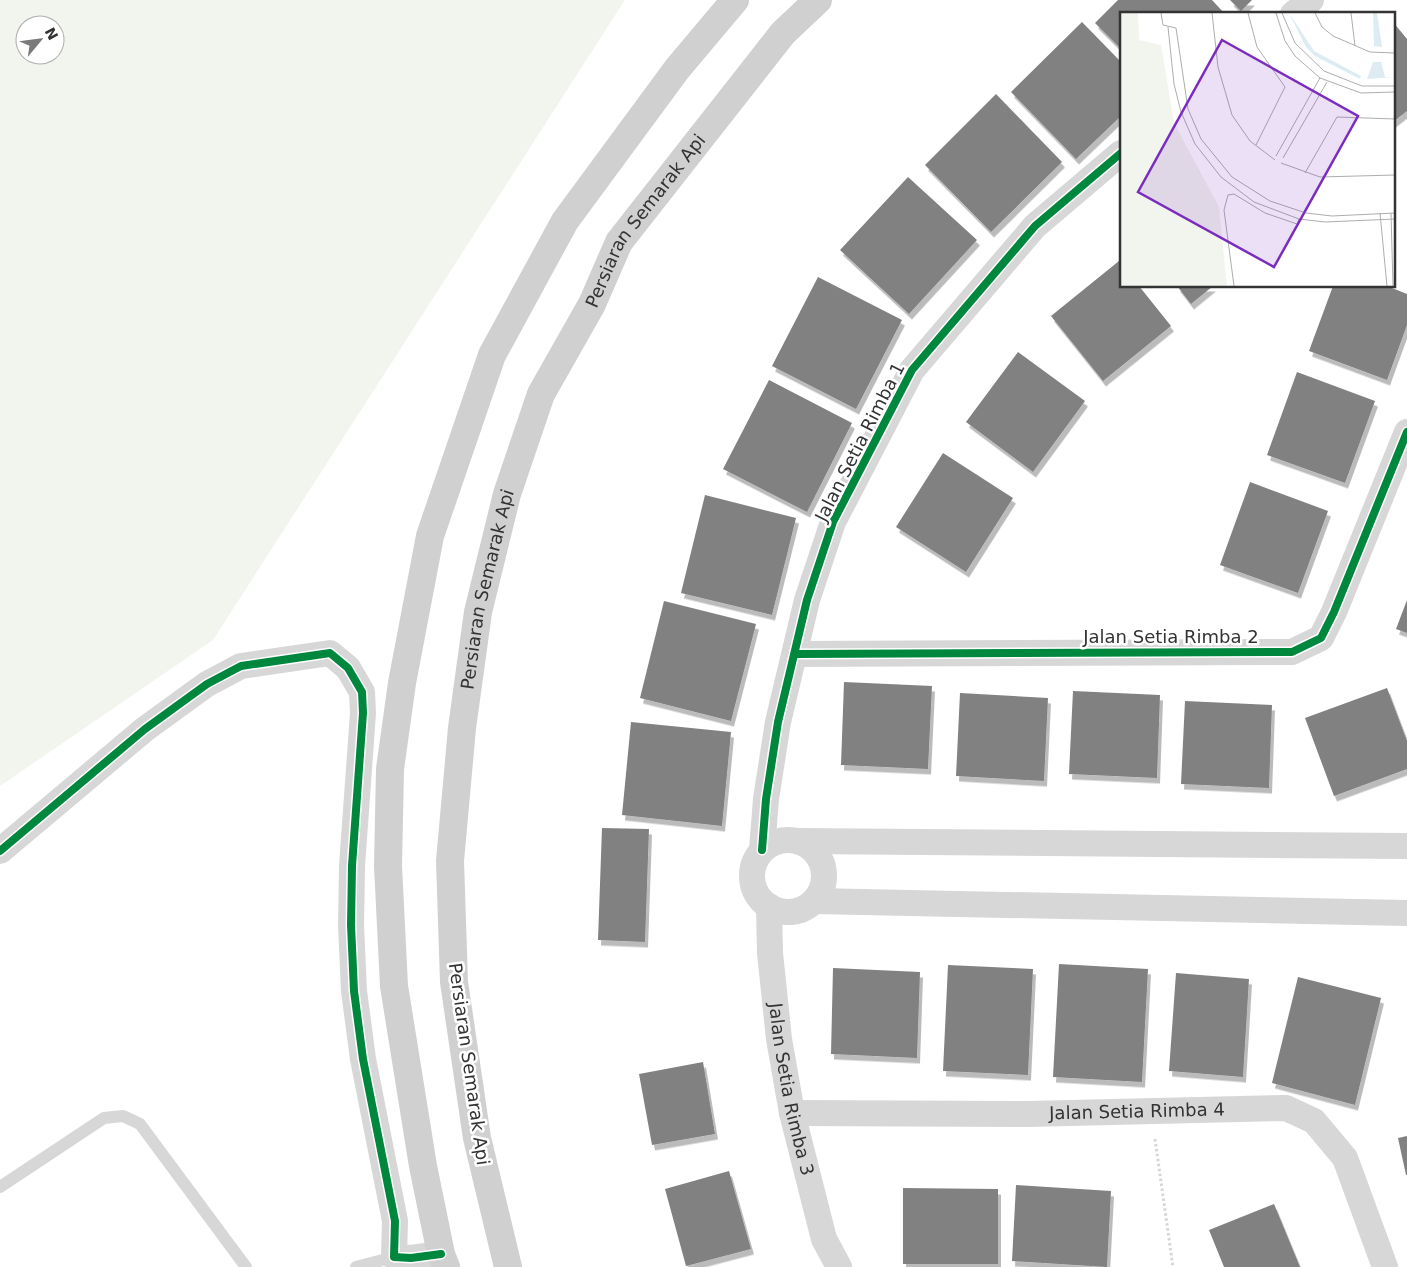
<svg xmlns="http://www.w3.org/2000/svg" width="1407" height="1267" font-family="'DejaVu Sans',sans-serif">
<defs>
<filter id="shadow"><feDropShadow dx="3" dy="5.5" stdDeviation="0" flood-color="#0004"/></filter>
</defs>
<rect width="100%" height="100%" fill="#fff"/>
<path fill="#f1f5ed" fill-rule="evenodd" d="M0,0h625l-412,640 -213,146zM25,25h30v30h-30z"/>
<path fill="#818181" filter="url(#shadow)" d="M1118,0h94l13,14h-104v35l-26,-26z
M1230,0h22l-11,11z
M1082,22l39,40v54l-45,43 -65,-67z
M1393,22l14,17v72l-14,11z
M996,94l66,68 -71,70 -66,-67z
M908,177l69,63 -68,74 -69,-64z
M1119,261l2,25h18l32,40 -68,55 -52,-65z
M818,277l84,43 -46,89 -84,-43z
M1177,286h36l-22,18z
M1333,286h54l20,8v31l-20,55 -78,-29z
M1018,352l67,49 -52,71 -67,-50z
M1297,372l78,29 -30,82 -78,-28z
M769,380l83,43 -45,89 -84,-43z
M943,453l70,45 -47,74 -70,-45z
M1250,482l78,29 -30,82 -78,-28z
M705,495l91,23 -24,97 -91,-22z
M1407,600v33l-11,-4z
M664,601l92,23 -25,97 -91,-23z
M844,682l88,4 -4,83 -87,-4z
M1387,688l20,53v28l-73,27 -29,-78z
M1073,691l87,4 -3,83 -88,-4z
M960,693l88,5 -4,83 -88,-5z
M1185,701l87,4 -3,83 -88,-4z
M631,722l100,10 -9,94 -100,-11z
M602,828l47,1 -4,113 -47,-2z
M1059,964l89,5 -6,113 -89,-5z
M948,965l85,4 -5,106 -85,-4z
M833,968l87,4 -3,86 -86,-4z
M1176,973l73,6 -6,98 -74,-6z
M1298,977l83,21 -26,107 -83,-22z
M703,1062l12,72 -63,11 -13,-71z
M1407,1136v39h-1l-8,-37z
M729,1171l22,78 -65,17 -21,-77z
M1016,1185l95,6 -4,76 -95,-6z
M903,1188l95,1v75h-95z
M1274,1204l26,63h-76l-15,-37z"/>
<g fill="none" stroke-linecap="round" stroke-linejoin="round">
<path stroke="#d6d6d6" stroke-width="3" stroke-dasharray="2.5 2.5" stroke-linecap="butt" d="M1155,1139l18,128"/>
<path stroke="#d7d7d7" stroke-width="12" d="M0,1187l104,-69 19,-2 17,8 106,143
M356,1267l38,-10"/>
<g stroke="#d7d7d7" stroke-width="26">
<path d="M1293,14l18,-14"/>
<path d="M795,654l497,-2 29,-14 13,-26 73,-180"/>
<circle cx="788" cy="876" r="36"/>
<path d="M797,841l610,5"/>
<path d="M762,850l4,-51 12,-77 29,-122 26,-78 79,-152 123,-144 86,-73"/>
<path d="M0,851l145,-122 62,-45 34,-18 89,-13 18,15 14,24 1,21 -11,153 -1,59 3,66 9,68 32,162 -1,36 17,1 30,-4"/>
<path d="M814,901l593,12"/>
<path id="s1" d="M769,906l1,47 9,86 13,74 32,126 15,28"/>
<path id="s2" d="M792,1113l235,1 259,-6 28,13 31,37 40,109"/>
</g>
<g stroke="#d0d0d0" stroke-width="28">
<path d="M446,1267l-5,-13 -18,-88 -29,-180 -6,-120 2,-97 12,-86 28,-147 62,-181 73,-134 112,-152 58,-69"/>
<path id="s3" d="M508,1267l-31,-129 -23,-156 -4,-121 12,-133 16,-116 29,-118 34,-100 51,-90 27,-62 164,-209 35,-33"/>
</g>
<g stroke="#fff" stroke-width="11">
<path id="cycleway" d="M795,654l497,-2 29,-14 13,-26 73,-180
M762,850l4,-51 12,-77 29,-122 26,-78 79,-152 123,-144 86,-73
M0,851l145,-122 62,-45 34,-18 89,-13 18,15 14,24 1,21 -11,153 -1,59 3,66 9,68 32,162 -1,36 17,1 30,-4"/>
</g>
<use href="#cycleway" stroke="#00873e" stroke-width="8"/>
</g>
<g text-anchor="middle" stroke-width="5" stroke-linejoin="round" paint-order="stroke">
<g font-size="18" fill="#333" stroke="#fff">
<text dy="6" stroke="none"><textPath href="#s3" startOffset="1092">Persiaran Semarak Api</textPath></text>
<text transform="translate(860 442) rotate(-63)" y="6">Jalan Setia Rimba 1</text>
<text dy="6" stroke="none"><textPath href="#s3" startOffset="686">Persiaran Semarak Api</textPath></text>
<text x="1171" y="643">Jalan Setia Rimba 2</text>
<text transform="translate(469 1064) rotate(82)" y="6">Persiaran Semarak Api</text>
<text dy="6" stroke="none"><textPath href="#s1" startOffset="185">Jalan Setia Rimba 3</textPath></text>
<text dy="6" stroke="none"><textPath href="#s2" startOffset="345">Jalan Setia Rimba 4</textPath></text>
</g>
</g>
<g transform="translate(1120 12)">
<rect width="275" height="275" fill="#fff"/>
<path d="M0,1h18l1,27 22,5 13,78 45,84 8,79h-107z" fill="#f1f5ed"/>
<path d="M169,1l25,38 47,25 -1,3 -45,-23 -9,-9zM253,1h4l5,34 -8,-1zM253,50h8l4,15h10l-28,2z" fill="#ddebf3"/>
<path fill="none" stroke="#adadad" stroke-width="1" d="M41,1l2,12 13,3M92,1l6,54 14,48 18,26 25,19M128,1l9,34 28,40 -29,58M156,1l9,28 10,15 25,22 41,15 34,-1M162,1l13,30 29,28 38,15h33M195,1l7,14 11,9 37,16 25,1M231,1l4,33M48,15l6,57 7,28 14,32 26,33 33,25 45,17 26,3 70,-3M56,16l12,81 13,30 31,38 38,24 36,12 26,3 63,-3M156,144l44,-78M163,146l44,-76M161,151l39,14 75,-2M185,161l32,-56 58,2M260,201l7,73M271,201l2,73M114,274l-10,-76 4,-15 6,-1 31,19 32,11 2,-5"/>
<path fill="#7b2cbf" fill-opacity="0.15" stroke="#7b2cbf" stroke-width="2.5" d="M102,28l136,76 -84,151 -136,-75z"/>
<rect width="275" height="275" fill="none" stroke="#333" stroke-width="2.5"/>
</g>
<g transform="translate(40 40) rotate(61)"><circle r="24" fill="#ffffff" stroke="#adadad"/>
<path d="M0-4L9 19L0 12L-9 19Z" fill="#7a7a7a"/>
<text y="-8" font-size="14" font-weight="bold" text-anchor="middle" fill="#333333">N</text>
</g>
</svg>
